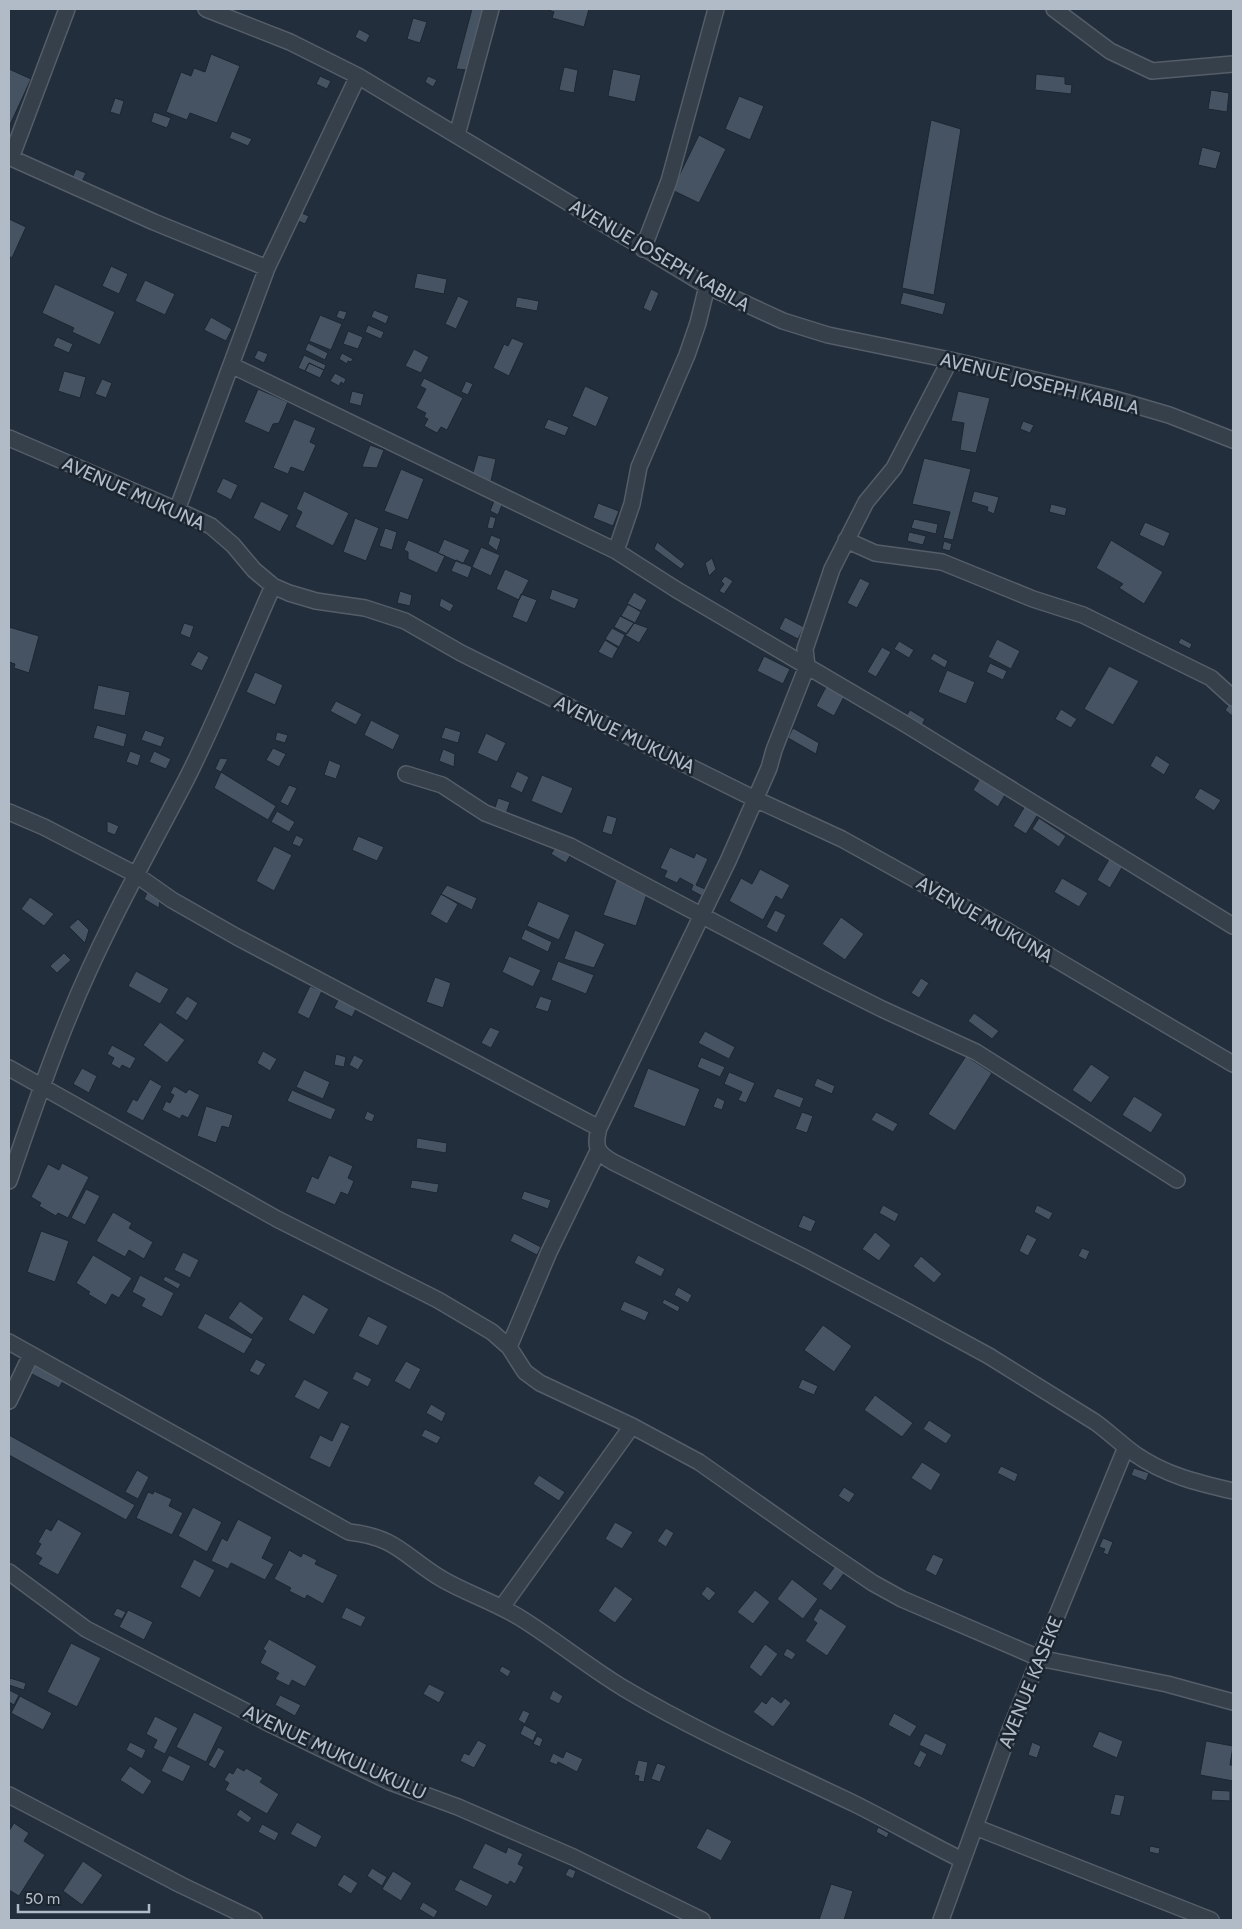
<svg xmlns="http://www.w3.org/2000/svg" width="1242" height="1929" font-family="Cabin,sans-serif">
<rect width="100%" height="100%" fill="#222e3b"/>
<path fill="#465362" stroke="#1d2732" d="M472,9h12l-16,61 -12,-1z
M546,9h43l-5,18 -32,-9 2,-6z
M413,18l14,4 -7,21 -13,-4z
M359,29l11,6 -4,8 -11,-6z
M211,54l29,12 -23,57 -27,-10 -3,7 -21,-8 15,-40 10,4 3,-8 11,4z
M564,67l14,3 -4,23 -15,-3z
M9,69l22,10 -22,48z
M613,69l28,6 -6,27 -27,-6z
M1036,74l29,3v7l7,1 -1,9 -36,-4z
M320,76l11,5 -4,8 -11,-5z
M428,76l9,4 -4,7 -8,-5z
M1211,90l18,3 -2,19 -19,-3z
M739,96l25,10 -14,34 -25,-11z
M115,98l9,3 -4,14 -10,-3z
M154,112l17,6 -4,10 -16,-6z
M931,120l30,9 -27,166 -32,-7z
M232,131l20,8 -4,7 -19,-8z
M699,135l27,14 -27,54 -27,-13z
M1202,147l19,5 -5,17 -18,-4z
M76,169l10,4 -6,13 -10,-4z
M299,212l10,4 -4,8 -9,-4z
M9,219l17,8 -14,31 -3,-2z
M111,266l17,8 -9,20 -17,-8z
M417,273l30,6 -3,15 -30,-6z
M145,280l30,14 -10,21 -30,-14z
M55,284l60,28 -15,33 -28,-13 2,-4 -32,-15z
M651,289l8,4 -8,19 -8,-4z
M903,292l43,11 -3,12 -43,-11z
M458,296l11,5 -13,28 -11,-5z
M517,297l22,4 -2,10 -22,-4z
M339,310l8,2 -3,8 -8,-3z
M374,310l15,6 -3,8 -15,-7z
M320,315l22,9 -11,26 -22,-9z
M211,317l21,12 -6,12 -22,-11z
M368,325l16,7 -3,7 -16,-7z
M348,331l15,6 -5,12 -15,-5z
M57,337l16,7 -4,9 -16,-7z
M512,338l12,5 -15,33 -16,-8 11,-24 4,2z
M308,343l20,10 -3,7 -20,-10z
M414,349l15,8 -8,16 -16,-7z
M258,350l10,4 -4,9 -10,-5z
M342,353l11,6 -2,3 -3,-1 -1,3 -8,-5z
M304,355l22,10 -2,5 -15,-7 -4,8 -7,-3z
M309,363l15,7 -4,8 -15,-7z
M64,371l22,6 -6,21 -22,-7z
M335,373l11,6 -2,5 -3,-2 -2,4 -9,-5z
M424,378l39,20 -16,32 -6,-3 -4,6 -13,-7 4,-7 -4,-2 2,-4 -10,-5 10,-19 -6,-3z
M102,379l10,4 -6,15 -11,-4z
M466,381l7,3 -5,11 -7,-3z
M585,386l24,11 -13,30 -24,-11z
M258,389l30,13 -9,21 -6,1 -4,9 -25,-11z
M352,391l12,3 -3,12 -12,-3z
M958,391l32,7 -14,55 -16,-3 4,-27 -13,-2z
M294,419l22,9 -6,14 6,3 -12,27 -13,-5 -3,7 -15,-6z
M548,419l21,8 -4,9 -21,-8z
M1023,421l11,4 -4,8 -10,-4z
M370,445l14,5 -7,18 -15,-1z
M478,455l18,4 -5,22 -19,-5z
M924,458l47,11 -18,71 -10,-2 7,-26 -38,-8z
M401,469l23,10 -16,41 -24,-9z
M223,478l15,7 -7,15 -15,-8z
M304,491l45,22 -16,33 -38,-19 7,-15 -6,-3z
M974,491l25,6 -5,17 -7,-3 1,-4 -17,-5z
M496,496l8,4 -6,15 -8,-4z
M261,501l28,14 -9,17 -27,-14z
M598,503l21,8 -6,15 -20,-8z
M1051,504l16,4 -2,8 -16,-4z
M490,516l6,2 -3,11 -6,-1z
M355,518l24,10 -13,33 -23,-9z
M914,519l24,5 -2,10 -25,-6z
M1145,522l25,11 -6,14 -25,-12z
M385,528l12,4 -5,18 -13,-4z
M909,532l17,4 -3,9 -16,-4z
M491,535l10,4 -4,12 -9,-7z
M444,539l26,11 -7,14 -25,-11z
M408,540l37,16 -8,17 -29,-14v-7l-4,-2z
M1111,540l52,32 -19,32 -25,-16 4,-4 -27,-16z
M944,541l8,3 -2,7 -8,-2z
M657,542l28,22 -4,5 -27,-20z
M481,547l19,8 -9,21 -19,-9z
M712,558l4,11 -7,7 -4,-13z
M456,560l16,7 -4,11 -17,-7z
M505,569l24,11 -10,20 -23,-11z
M725,576l8,5 -9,13 -5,-3 5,-7 -3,-3z
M860,578l10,5 -13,25 -10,-5z
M552,589l27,10 -4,10 -26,-10z
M400,591l12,4 -2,11 -13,-3z
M634,592l13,8 -6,11 -14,-7z
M521,594l16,6 -10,23 -15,-6z
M441,598l13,7 -4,7 -11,-6z
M628,604l13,8 -6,11 -14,-7z
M620,616l14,7 -7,11 -13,-7z
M785,617l19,10 -6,12 -19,-10z
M184,623l10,3 -4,12 -10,-4z
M634,623l14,5 -9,15 -14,-8z
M9,627l30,9 -10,37 -15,-5 1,-4 -6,-2z
M612,628l13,7 -6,12 -14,-8z
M1181,638l11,6 -2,5 -12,-6z
M997,639l23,12 -9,18 -23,-12z
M605,640l13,8 -6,11 -14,-7z
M899,641l15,9 -5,8 -15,-9z
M882,647l9,5 -15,25 -9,-5z
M198,651l11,6 -7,14 -12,-6z
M934,653l14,8 -3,7 -15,-9z
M764,656l26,13 -7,15 -26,-13z
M990,663l17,8 -4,9 -17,-8z
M1109,666l30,15 -26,44 -29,-16z
M947,670l28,12 -9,22 -28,-12z
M255,672l28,13 -8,20 -29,-13z
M98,685l32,7 -5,24 -32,-7z
M827,685l18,10 -11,21 -18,-10z
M336,701l26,13 -6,11 -26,-14z
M1230,703l3,3 -1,10 -7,-6z
M1061,709l16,10 -6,9 -16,-9z
M910,710l15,9 -3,6 -16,-9z
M371,720l29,15 -7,15 -29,-15z
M97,725l30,9 -3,13 -31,-9z
M445,727l16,5 -3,11 -17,-5z
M793,728l26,15 -3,11 -28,-16z
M145,730l20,7 -4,10 -20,-7z
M277,732l11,3 -3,8 -10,-3z
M486,733l20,10 -9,19 -20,-9z
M273,748l13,6 -7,13 -13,-7z
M443,749l12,5 -1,13 -15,-6z
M130,751l11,4 -3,11 -12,-4z
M154,751l17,8 -5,10 -17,-7z
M1156,755l14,9 -6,11 -14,-9z
M220,758l8,1 -7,13 -6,-3z
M329,760l12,5 -5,14 -12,-4z
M517,771l12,6 -7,16 -12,-6z
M221,772l55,34 -8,14 -54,-32z
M542,775l31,13 -11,26 -31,-13z
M981,777l25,16 -8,14 -25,-17z
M289,785l8,3 -9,18 -8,-4z
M1200,788l21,12 -7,11 -20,-13z
M498,798l12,4 -4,12 -12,-3z
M1025,806l13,8 -12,20 -13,-8z
M277,811l18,11 -6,10 -18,-10z
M607,815l10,3 -5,17 -10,-3z
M1039,818l27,18 -7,11 -27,-18z
M107,821l12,5 -4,9 -8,-3z
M296,835l8,4 -4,8 -8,-3z
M358,836l26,11 -7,14 -25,-11z
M557,845l14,9 -5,9 -15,-9z
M274,846l18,9 -18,36 -18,-10z
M670,847l24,11 2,-5 12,6 -12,26 9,4 -3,7 -11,-6 2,-5 -13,-7 -3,5 -13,-6 3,-6 -7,-3z
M1111,856l13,8 -14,24 -13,-8z
M760,869l30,16 -8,15 -6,-4 -13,24 -34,-19 12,-23 11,6z
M1062,878l26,15 -9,14 -25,-15z
M616,880l32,11 -12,35 -33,-11z
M447,885l30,13 -5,12 -31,-16z
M148,891l12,7 -1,10 -15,-9z
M441,894l17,10 -11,20 -17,-10z
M30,897l24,17 -10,12 -23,-17z
M538,901l32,14 -11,25 -32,-14z
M775,910l11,5 -9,18 -11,-6z
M841,917l23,17 -19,26 -23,-16z
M78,919l11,11 -4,13 -16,-16z
M525,929l27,13 -4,10 -27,-13z
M575,930l30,14 -11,24 -30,-9z
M64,953l7,7 -14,13 -7,-7z
M509,956l32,14 -8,17 -31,-15z
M558,961l36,14 -8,19 -35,-14z
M136,971l33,18 -9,15 -32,-18z
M435,977l16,6 -8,25 -17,-6z
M921,978l8,5 -10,15 -8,-5z
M310,986l12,5 -13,28 -12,-6z
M187,996l11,7 -11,18 -12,-8z
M540,996l12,4 -4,12 -13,-4z
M339,998l18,9 -5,10 -18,-9z
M974,1013l25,18 -7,8 -24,-18z
M160,1022l25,18 -18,23 -24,-18z
M490,1027l10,4 -9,17 -10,-5z
M705,1031l30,16 -6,12 -31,-16z
M112,1045l24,13 -6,11 -8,-4 -2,4 -9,-5 3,-6 -7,-4z
M263,1051l14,8 -7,12 -13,-8z
M336,1054l10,3 -2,10 -10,-2z
M354,1055l10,5 -6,10 -9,-5z
M966,1056l26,17 -37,58 -27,-17z
M701,1057l24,10 -5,10 -23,-10z
M1091,1064l19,13 -19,26 -19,-13z
M82,1068l15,8 -8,17 -16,-9z
M648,1068l52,21 -15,38 -52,-20z
M304,1070l26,12 -7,17 -27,-12z
M729,1072l26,11 -9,20 -8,-3 4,-8 -18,-8z
M817,1078l18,8 -3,8 -18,-8z
M150,1079l12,7 -19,35 -17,-9 7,-13 4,2z
M174,1086l12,7 3,-4 11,6 -12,23 -6,-3 -2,4 -18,-9 4,-9 4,2 4,-8 -4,-2z
M777,1088l27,10 -4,10 -27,-11z
M292,1090l44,19 -5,11 -44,-19z
M1134,1096l29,18 -12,19 -29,-18z
M717,1097l8,4 -3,9 -9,-3z
M206,1106l27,9 -4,13 -7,-2 -6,17 -19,-7z
M367,1111l8,4 -3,7 -8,-3z
M802,1112l11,4 -6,17 -12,-4z
M876,1112l22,12 -5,8 -22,-12z
M417,1138l30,5 -1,10 -30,-5z
M329,1155l24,11 -5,12 6,3 -6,14 -7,-3 -6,13 -30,-13 7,-16 6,3z
M62,1163l27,14 -21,41 -10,-5 -2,3 -17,-10 2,-3 -10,-6 17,-33 11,6z
M412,1180l27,4 -2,9 -27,-5z
M86,1189l14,7 -15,29 -14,-7z
M524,1191l27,9 -3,9 -27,-10z
M883,1205l16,9 -4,8 -16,-9z
M1037,1205l16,8 -4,7 -15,-8z
M113,1212l19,11 -3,5 24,14 -9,17 -15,-9 -4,7 -29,-16z
M803,1215l13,6 -5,11 -13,-5z
M41,1231l28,10 -14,41 -28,-10z
M875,1232l16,13 -12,16 -17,-12z
M514,1233l27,14 -4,8 -27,-14z
M1027,1234l10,5 -9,17 -9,-5z
M1082,1248l8,3 -4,9 -8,-4z
M183,1252l16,8 -9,18 -16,-8z
M93,1255l39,23 -13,20 -7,-4 -6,11 -18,-11 2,-2 -14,-9z
M638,1255l27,14 -4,8 -27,-14z
M921,1256l21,18 -8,9 -21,-17z
M140,1275l34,18 -12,24 -21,-11 4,-7 -13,-7z
M165,1276l16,8 -3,5 -15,-9z
M678,1287l14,8 -4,8 -14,-8z
M303,1294l26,15 -15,26 -26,-15z
M664,1299l16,8 -2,5 -16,-9z
M240,1301l24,17 -12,17 -24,-17z
M624,1301l25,11 -4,9 -25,-11z
M205,1313l48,26 -9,15 -47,-26z
M368,1316l20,10 -10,20 -20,-10z
M823,1325l29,21 -18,26 -30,-22z
M256,1359l10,5 -7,12 -10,-5z
M406,1361l15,8 -11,21 -16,-9z
M34,1365l29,16 -4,7 -29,-15z
M356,1371l16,8 -4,8 -16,-8z
M304,1379l25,13 -10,18 -25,-13z
M802,1379l16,7 -4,9 -16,-7z
M875,1395l38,28 -11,14 -38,-27z
M431,1404l15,9 -4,9 -16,-9z
M929,1420l23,15 -6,9 -23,-15z
M341,1422l9,4 -20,42 -21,-10 11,-23 12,6z
M425,1429l16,8 -4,7 -16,-8z
M9,1435l126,70 -9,15 -117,-65z
M922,1462l19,12 -10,17 -20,-13z
M1001,1466l17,8 -3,8 -18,-9z
M1134,1468l15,5 -3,8 -15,-6z
M137,1470l12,7 -11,22 -13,-7z
M539,1475l26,17 -6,9 -26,-17z
M844,1487l11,7 -6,9 -11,-7z
M154,1491l18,8 -3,7 14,7 -11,22 -36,-17 12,-26 5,2z
M193,1507l29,15 -15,30 -29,-16z
M58,1519l24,14 -24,42 -20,-11 4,-6 -7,-4 6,-10 -3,-2 8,-14 5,3z
M238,1519l34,18 -10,21 12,6 -9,16 -34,-17 -3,6 -17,-8 11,-23 5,3z
M615,1522l18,10 -11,17 -17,-10z
M666,1528l8,5 -8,14 -9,-6z
M1103,1538l10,4 -5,13 -5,-2 2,-4 -6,-2z
M289,1550l12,7 2,-4 14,7 -2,4 23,11 -15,29 -16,-9 -2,4 -16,-8 2,-3 -17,-9z
M933,1554l11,5 -8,17 -11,-6z
M194,1559l21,11 -15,28 -20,-11z
M836,1565l9,7 -14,19 -9,-7z
M792,1579l26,20 -15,20 -26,-20z
M615,1586l18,13 -18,24 -17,-12z
M707,1586l9,7 -7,8 -8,-7z
M755,1590l15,12 -17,22 -16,-12z
M346,1607l20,10 -5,10 -20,-9z
M117,1608l9,4 -4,7 -9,-4z
M820,1608l27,18 -20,30 -22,-15 12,-18 -4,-3z
M128,1610l25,12 -9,18 -25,-13z
M269,1639l48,27 -12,21 -13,-7 -3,6 -14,-7 4,-6 -19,-10 6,-12 -3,-2z
M71,1643l30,15 -24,49 -30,-15z
M765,1644l13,10 -17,23 -12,-10z
M787,1648l9,6 -4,6 -9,-5z
M502,1666l9,5 -3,6 -9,-6z
M10,1678l16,5 -2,7 -15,-5z
M429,1684l16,8 -6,11 -16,-9z
M9,1690l10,5 -5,10 -5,-3z
M553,1690l10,6 -4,8 -10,-5z
M280,1695l21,10 -6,11 -20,-11z
M20,1696l32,17 -9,17 -32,-17z
M772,1696l9,7 4,-5 6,5 -18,24 -20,-15 9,-11 4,3z
M523,1710l7,3 -5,11 -7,-4z
M194,1712l29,15 -17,35 -30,-15z
M894,1713l23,13 -7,11 -22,-12z
M155,1716l23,12 -13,26 -12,-6 4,-8 -11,-6z
M524,1725l13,7 -4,9 -13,-7z
M1099,1731l24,10 -6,17 -25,-11z
M925,1733l22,11 -5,12 -23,-11z
M537,1736l6,3 -3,8 -7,-3z
M478,1740l9,5 -13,23 -14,-7 4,-8 5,2z
M1206,1741l27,5 -3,19h3v16l-33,-6z
M130,1742l16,8 -4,9 -16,-9z
M1032,1742l9,4 -4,12 -9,-3z
M218,1747l7,4 -10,18 -7,-4z
M920,1750l7,4 -7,14 -7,-4z
M566,1751l17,8 -6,13 -19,-10 -1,3 -8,-3 4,-9 10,5z
M169,1755l22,11 -8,16 -22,-11z
M638,1760l10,2 -4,20 -6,-1 1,-5 -5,-1z
M657,1763l9,3 -6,16 -9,-3z
M130,1766l22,15 -9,14 -23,-15z
M237,1767l7,4 2,-3 17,10 -3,4 19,12 -12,20 -42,-24 4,-7 -5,-3 5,-8 4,2z
M1212,1790l18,1v10l-19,-1z
M1115,1794l10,2 -5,20 -10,-2z
M240,1809l12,9 -4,5 -12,-8z
M297,1822l25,14 -6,12 -26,-14z
M14,1823l15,10 -5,8 21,14 -26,41 -10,-6v-59z
M262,1824l17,9 -4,8 -17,-9z
M878,1827l11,6 -2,5 -11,-6z
M707,1828l25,13 -11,20 -25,-13z
M485,1843l21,10 2,-6 15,7 -5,10 6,3 -9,17 -5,-3 -2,4 -36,-17z
M1150,1846l10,2 -1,6 -10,-2z
M83,1861l20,14 -21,30 -19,-14z
M372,1868l15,9 -5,9 -15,-10z
M569,1868l7,3 -3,8 -8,-4z
M393,1871l19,12 -11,18 -19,-12z
M344,1874l14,9 -7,11 -14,-9z
M460,1879l33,16 -6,12 -33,-17z
M831,1884l22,7 -9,29h-25z
M423,1902l15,9 -4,7 -15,-9z"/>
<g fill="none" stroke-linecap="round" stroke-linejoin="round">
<g stroke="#545d69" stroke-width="18">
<path id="street" d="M206,9l84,33 68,34 349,210 76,35 45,14 122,25 161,38 58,17 64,25
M1054,9l56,42 42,20 81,-7
M457,135l34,-126
M9,157l145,65 113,46
M11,158l56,-149
M643,249l26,-68 47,-172
M707,286l-9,37 -11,32 -48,112 -7,37 -16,47 61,39 230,135 326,201
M950,360l-56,108 -28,34 -34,67 -27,80 2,17 -33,84 -5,18 -41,93 -129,267c-5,19 -2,25 14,34l192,96 103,54 81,44 106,66c14,10 26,22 40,32 30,21 63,29 98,37
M231,365l385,186
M9,438l168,72 34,16 22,19 21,25 19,16 16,7 27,8 49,7 40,13 56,32 294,146 87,40 162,90 229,135
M177,510l90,-242 91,-192
M846,540l29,13 67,9 91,37 50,16 128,63 22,20
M406,774l36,11 43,28 85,33 254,134 58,29 94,43 201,128
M9,812l35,15 91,47 37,26 65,37 362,191
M9,1068l268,151 161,81 54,32 17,15 16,25 15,11 92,43 67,36 118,83 56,38 29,16 137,59 128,26 66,18
M9,1181c19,-56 38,-112 61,-167 33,-81 76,-157 116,-234 32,-63 58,-129 87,-194
M9,1342l340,190c48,5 56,25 93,47 26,15 55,24 80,40 35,22 68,49 103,70 74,44 153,78 230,115 36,18 71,38 107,56
M509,1347l40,-95 49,-101
M9,1401l22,-46
M9,1572l77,57 186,96 118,57 68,25 115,50 129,63
M502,1607l130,-181
M9,1795l172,90 73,35
M975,1827l236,93
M941,1920l69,-190 116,-283"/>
</g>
<use href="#street" stroke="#36404b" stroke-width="15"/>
</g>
<g text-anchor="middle" stroke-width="5" stroke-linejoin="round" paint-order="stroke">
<g font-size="19" fill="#b1bac7" stroke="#1b2530">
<text transform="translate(660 255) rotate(30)" y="7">AVENUE JOSEPH KABILA</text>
<text transform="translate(1040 383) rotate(14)" y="7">AVENUE JOSEPH KABILA</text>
<text transform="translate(134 493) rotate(24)" y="7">AVENUE MUKUNA</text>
<text transform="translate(625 734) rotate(26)" y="7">AVENUE MUKUNA</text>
<text transform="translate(985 919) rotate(30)" y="7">AVENUE MUKUNA</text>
<text transform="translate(1030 1682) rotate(-68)" y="7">AVENUE KASEKE</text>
<text transform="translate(335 1752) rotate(25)" y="7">AVENUE MUKULUKULU</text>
</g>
</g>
<rect width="1242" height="1929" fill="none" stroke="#b1bac7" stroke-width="20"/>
<path d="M18 1904v8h131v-8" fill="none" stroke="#b1bac7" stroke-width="2.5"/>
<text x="25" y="1904" font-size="15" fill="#b1bac7" stroke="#1b2530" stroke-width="4" paint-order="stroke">50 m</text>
</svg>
